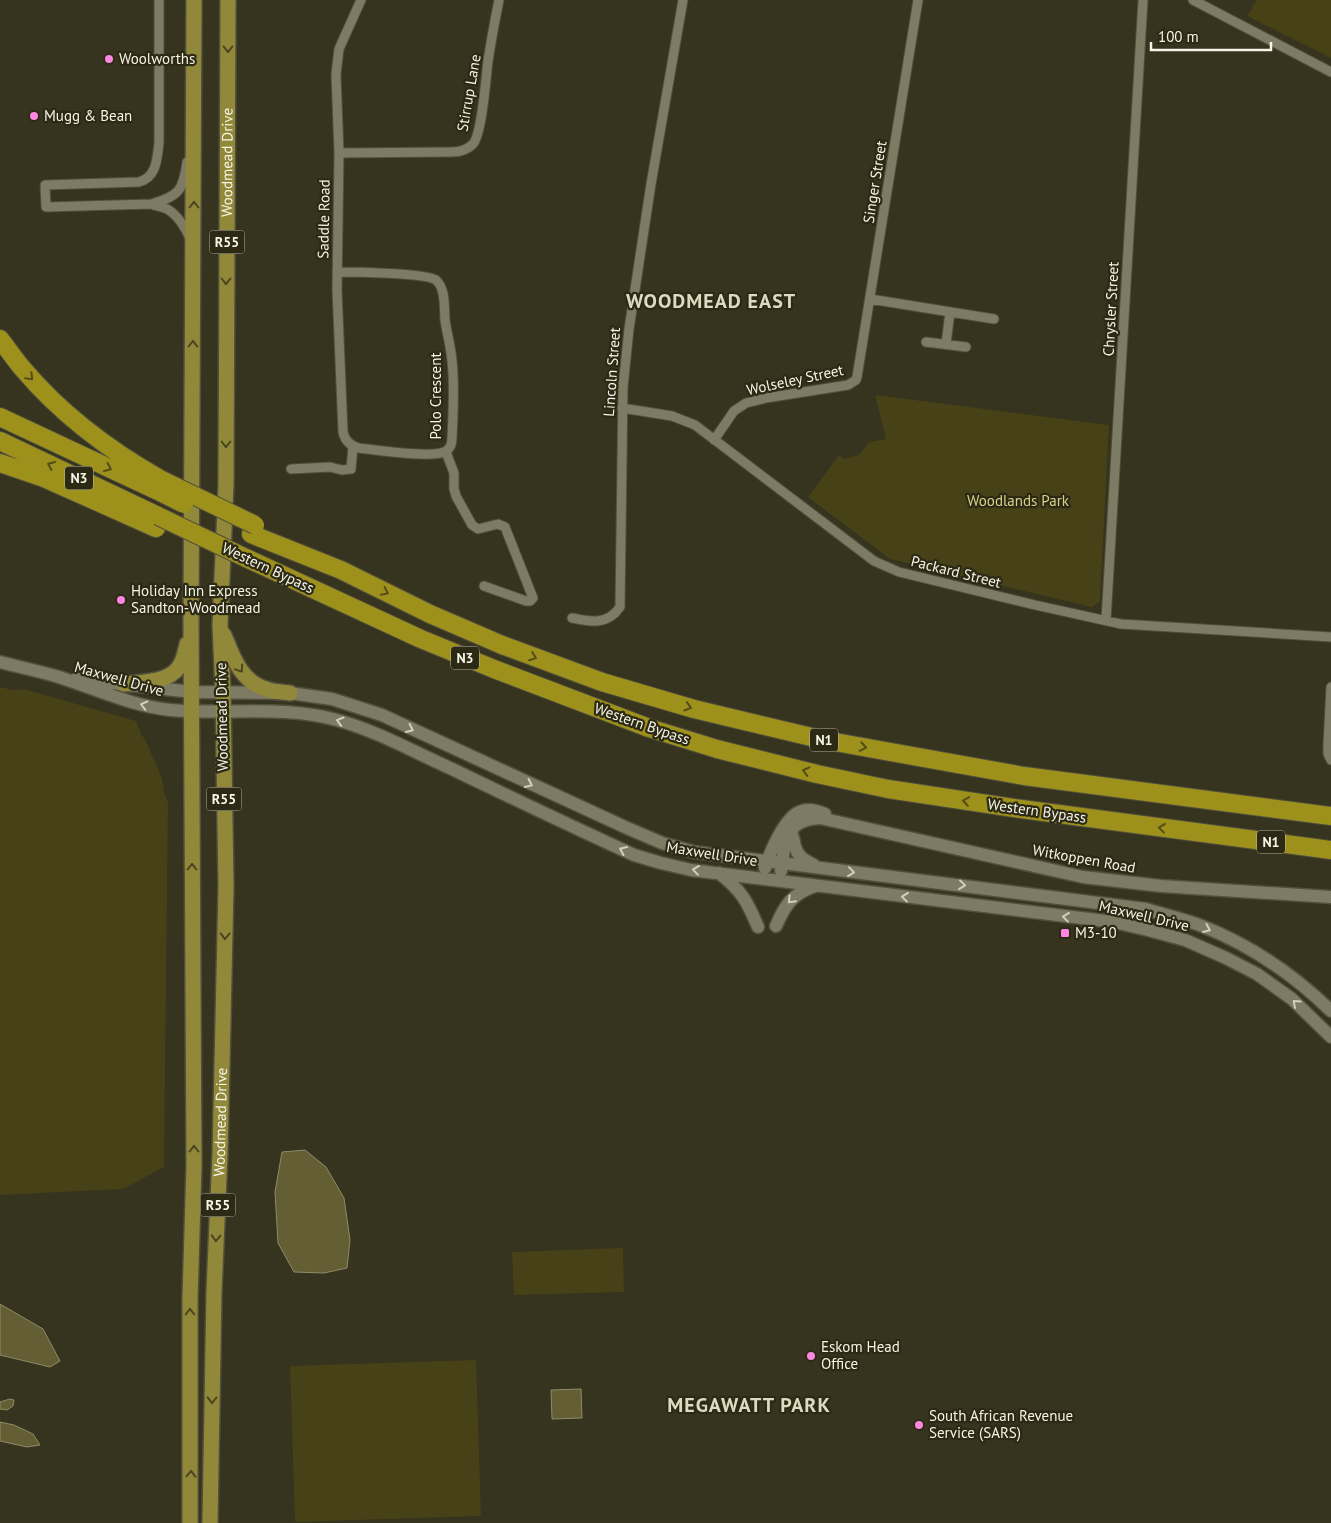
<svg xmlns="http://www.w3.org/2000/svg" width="1331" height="1523" font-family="'PT Sans',sans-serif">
<rect width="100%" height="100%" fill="#36331e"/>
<path fill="#464117" d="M1257,0h74v58l-84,-42z
M875,395l234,30 -9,176 -8,6 -202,-48 -82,-62 31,-42 5,4 15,-4 10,-13 17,-3z
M0,687l13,3 11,-1 112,32 4,9 1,5 4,4 17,39 2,15 4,9 -4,365 -41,22 -123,6z
M623,1248l1,44 -110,3 -2,-43z
M476,1360l5,156 -186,6 -5,-156z"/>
<path fill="#635e33" stroke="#8f8b69" d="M305,1150l21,17 18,31 6,42 -3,28 -23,5 -30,-1 -16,-29 -3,-51 7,-40z
M0,1304l43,25 17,32 -10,6 -50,-12z
M581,1389l1,29 -30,1 -1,-29z
M10,1399l4,1 -1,6 -6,4 -7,-1v-7z
M0,1422l14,3 19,9 7,11 -13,2 -27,-6z"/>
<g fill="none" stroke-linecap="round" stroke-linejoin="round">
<g stroke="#514f3d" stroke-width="11">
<path id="minor" d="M159,0v143c-2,15 -2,34 -20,39l-94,3 1,22 105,-3c28,-8 32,-13 36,-42
M1193,0l138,72
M339,153l113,-1c7,0 15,-2 21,-8 9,-10 13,-67 15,-83 3,-20 7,-41 11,-61
M151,204c5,2 11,3 16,5 11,6 20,21 24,32
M337,272c16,0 89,1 99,8 10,9 8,28 9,40 2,14 6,27 7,41 3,25 1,52 0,77 0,5 -1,10 -6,13 -11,8 -70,-1 -87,-3 -8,-2 -14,-7 -16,-16l-6,-142 2,-137 -3,-79 3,-25 22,-49
M870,299l124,20
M926,342l40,5
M946,344l4,-32
M622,408l50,8 23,9 179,136 25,11 136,33 86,19 210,13
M714,440l20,-29 12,-8 20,-5 82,-13 8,-5 1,-3 61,-377
M446,452l8,21v16l2,7 16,29 6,4 20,-5 7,3 28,71 -3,3h-4l-42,-15
M291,469l39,-2 12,3 9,-1 2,-23
M572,618c19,4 36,7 48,-11l3,-220 6,-58 22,-145 32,-184
M1106,620l37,-620
M1331,687l-3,58v9l3,6"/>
</g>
<g stroke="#514f3d" stroke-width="15">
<path id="secondary" d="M0,662c19,5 39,9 59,15 37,12 73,29 112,33 56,5 111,-5 166,10 40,11 77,32 115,49 60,29 121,58 182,86l27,8 30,7 423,52 34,8 37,10 41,18 31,16 35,25 39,38
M76,679l116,13 98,1 42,6 50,16 245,113 35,15 32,9 452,57c19,6 38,10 56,17 48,19 92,49 129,85
M790,831c3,4 3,6 4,11 2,13 9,18 20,23
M765,868c3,-10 7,-19 12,-29 11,-21 22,-37 48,-25
M781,871c4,-29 3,-51 39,-53l263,59 78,9 170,11
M719,873c23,18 28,28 39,54
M776,926c9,-21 16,-32 39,-40"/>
</g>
<g stroke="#514f3d" stroke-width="18">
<g id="primary">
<path d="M224,635c9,22 17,47 42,54 8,3 16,3 24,4"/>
<path d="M124,684c17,-2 44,-1 55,-17 5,-7 6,-15 8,-23"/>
<path d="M190,1523v-224l4,-134 -3,-544 3,-621"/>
<path id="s1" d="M210,1523l4,-232 6,-137 6,-267 -3,-195 -3,-67 6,-141 2,-484"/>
</g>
</g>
<g stroke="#514f3d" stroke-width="20">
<path id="motorway" d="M0,339c8,10 15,21 23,30 38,45 86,81 137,110
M0,417l158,74
M0,441l158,75
M0,463l44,15 112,50
M251,534l90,36 89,44 72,31 100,37 92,27 130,31 200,36 307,40
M246,558l175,81 73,30 155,59 68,21 100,25 71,15 133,20 310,41"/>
</g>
<use href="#minor" stroke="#7e7b64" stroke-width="9"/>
<use href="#secondary" stroke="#7e7b64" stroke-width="12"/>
<use href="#primary" stroke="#918839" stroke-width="15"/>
<use href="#motorway" stroke="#9d911c" stroke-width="18"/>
<g stroke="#514f3d" stroke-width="20" stroke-linecap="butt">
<path id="motorway-bridge" d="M160,479l95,46
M158,491l26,13
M158,516l88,42"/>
</g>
<use href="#motorway-bridge" stroke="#9d911c" stroke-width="18"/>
</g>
<defs><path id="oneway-chevron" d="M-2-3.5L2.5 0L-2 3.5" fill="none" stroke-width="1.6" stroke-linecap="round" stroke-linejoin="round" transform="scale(1.25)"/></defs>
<g stroke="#4a461f">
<use href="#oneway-chevron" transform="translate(228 49) rotate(90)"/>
<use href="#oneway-chevron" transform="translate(194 205) rotate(-90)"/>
<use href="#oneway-chevron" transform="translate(226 281) rotate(90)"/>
<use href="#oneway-chevron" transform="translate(193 344) rotate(-89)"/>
<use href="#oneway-chevron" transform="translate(226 444) rotate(90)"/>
<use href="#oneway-chevron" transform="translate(240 669) rotate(56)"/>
<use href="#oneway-chevron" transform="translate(192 867) rotate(-90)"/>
<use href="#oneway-chevron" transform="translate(225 936) rotate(91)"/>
<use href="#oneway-chevron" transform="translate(194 1149) rotate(-90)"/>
<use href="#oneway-chevron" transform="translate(216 1238) rotate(92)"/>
<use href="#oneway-chevron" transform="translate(190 1312) rotate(-90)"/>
<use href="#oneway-chevron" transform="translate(212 1400) rotate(91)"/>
<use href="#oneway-chevron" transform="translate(191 1474) rotate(-89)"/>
</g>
<g stroke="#544d17">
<use href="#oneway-chevron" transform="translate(30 377) rotate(45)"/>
<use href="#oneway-chevron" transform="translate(51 465) rotate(-155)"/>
<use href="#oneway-chevron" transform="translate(108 468) rotate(25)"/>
<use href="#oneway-chevron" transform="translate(385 592) rotate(26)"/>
<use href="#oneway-chevron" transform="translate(533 657) rotate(21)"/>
<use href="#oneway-chevron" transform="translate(688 707) rotate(16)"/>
<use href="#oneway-chevron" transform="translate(863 747) rotate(10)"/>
<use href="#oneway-chevron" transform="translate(806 771) rotate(-166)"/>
<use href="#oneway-chevron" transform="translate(966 801) rotate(-171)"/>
<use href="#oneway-chevron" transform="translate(1162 828) rotate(-173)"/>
</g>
<g stroke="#d1d0bf">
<use href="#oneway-chevron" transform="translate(144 705) rotate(-166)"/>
<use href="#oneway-chevron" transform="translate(340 721) rotate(-164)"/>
<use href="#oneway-chevron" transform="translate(410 729) rotate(25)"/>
<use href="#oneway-chevron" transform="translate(529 784) rotate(25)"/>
<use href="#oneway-chevron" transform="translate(623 850) rotate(-156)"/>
<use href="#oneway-chevron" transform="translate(696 870) rotate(-173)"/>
<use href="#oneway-chevron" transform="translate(851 872) rotate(7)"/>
<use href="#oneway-chevron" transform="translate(962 885) rotate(7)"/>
<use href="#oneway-chevron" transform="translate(905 897) rotate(-173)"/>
<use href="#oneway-chevron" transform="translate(791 900) rotate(134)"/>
<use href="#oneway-chevron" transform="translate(1066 917) rotate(-173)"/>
<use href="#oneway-chevron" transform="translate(1207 929) rotate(23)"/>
<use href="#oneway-chevron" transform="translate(1296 1003) rotate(-138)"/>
</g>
<g fill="#fe85e0" stroke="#2c2914" stroke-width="2">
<circle cx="109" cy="59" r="5"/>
<circle cx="34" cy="116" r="5"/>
<circle cx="121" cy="600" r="5"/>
<rect x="1060" y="928" width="10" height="10" rx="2.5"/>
<circle cx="811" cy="1356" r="5"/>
<circle cx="919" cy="1425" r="5"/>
</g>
<g text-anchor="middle" stroke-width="4.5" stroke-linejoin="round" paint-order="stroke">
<g fill="#2c2914" stroke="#b9b7a7" stroke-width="1">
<rect x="209.5" y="230.5" width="35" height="23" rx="4"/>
<rect x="65" y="466.5" width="28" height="23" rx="4"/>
<rect x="451" y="646.5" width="28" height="23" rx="4"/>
<rect x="810" y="728.5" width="28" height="23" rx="4"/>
<rect x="206.5" y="787.5" width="35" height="23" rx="4"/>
<rect x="1257" y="830.5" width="28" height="23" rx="4"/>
<rect x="200.5" y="1193.5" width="35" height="23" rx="4"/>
</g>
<g font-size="14" font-weight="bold" fill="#f5f4e6">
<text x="227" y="247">R55</text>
<text x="79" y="483">N3</text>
<text x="465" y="663">N3</text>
<text x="824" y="745">N1</text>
<text x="224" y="804">R55</text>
<text x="1271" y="847">N1</text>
<text x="218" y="1210">R55</text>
</g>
<g font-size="15" fill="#f5f4e6" stroke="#2c2914" text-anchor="start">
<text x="119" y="64">Woolworths</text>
<text x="44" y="121">Mugg &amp; Bean</text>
<text x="131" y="596">Holiday Inn Express<tspan x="131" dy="17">Sandton-Woodmead</tspan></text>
<text x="1075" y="938">M3-10</text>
<text x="821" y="1352">Eskom Head<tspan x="821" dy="17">Office</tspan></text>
<text x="929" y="1421">South African Revenue<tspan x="929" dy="17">Service (SARS)</tspan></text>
</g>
<g font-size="15" fill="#f5f4e6" stroke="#2c2914">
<text transform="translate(469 93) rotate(-80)" y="5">Stirrup Lane</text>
<text dy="5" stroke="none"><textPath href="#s1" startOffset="1361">Woodmead Drive</textPath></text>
<text transform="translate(875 182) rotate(-81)" y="5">Singer Street</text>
<text transform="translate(324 219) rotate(-89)" y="5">Saddle Road</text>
<text transform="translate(1111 309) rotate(-87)" y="5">Chrysler Street</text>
<text transform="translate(612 372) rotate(-86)" y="5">Lincoln Street</text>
<text transform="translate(795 380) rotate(-12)" y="5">Wolseley Street</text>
<text transform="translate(436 396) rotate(-90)" y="5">Polo Crescent</text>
<text transform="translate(268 568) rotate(25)" y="5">Western Bypass</text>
<text transform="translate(956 572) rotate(14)" y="5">Packard Street</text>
<text transform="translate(119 679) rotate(16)" y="5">Maxwell Drive</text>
<text transform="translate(222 717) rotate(-91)" y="5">Woodmead Drive</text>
<text transform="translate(642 724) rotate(19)" y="5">Western Bypass</text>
<text transform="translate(1037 811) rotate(8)" y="5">Western Bypass</text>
<text transform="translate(712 854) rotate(9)" y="5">Maxwell Drive</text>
<text transform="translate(1084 859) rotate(10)" y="5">Witkoppen Road</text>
<text transform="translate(1144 916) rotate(13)" y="5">Maxwell Drive</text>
<text dy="5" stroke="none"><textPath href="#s1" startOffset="401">Woodmead Drive</textPath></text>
</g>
<g font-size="15" fill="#d8d189" stroke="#2c2914">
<text x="1018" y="506">Woodlands Park</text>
</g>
<g font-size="20" font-weight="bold" letter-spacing="1" fill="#dcdac0" stroke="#2c2914">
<text x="711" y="308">WOODMEAD EAST</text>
<text x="749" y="1412">MEGAWATT PARK</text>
</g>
</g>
<path d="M1151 42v8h120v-8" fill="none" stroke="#f5f4e6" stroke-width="2.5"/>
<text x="1158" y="42" font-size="15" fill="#f5f4e6" stroke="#2c2914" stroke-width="4" paint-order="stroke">100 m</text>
</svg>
